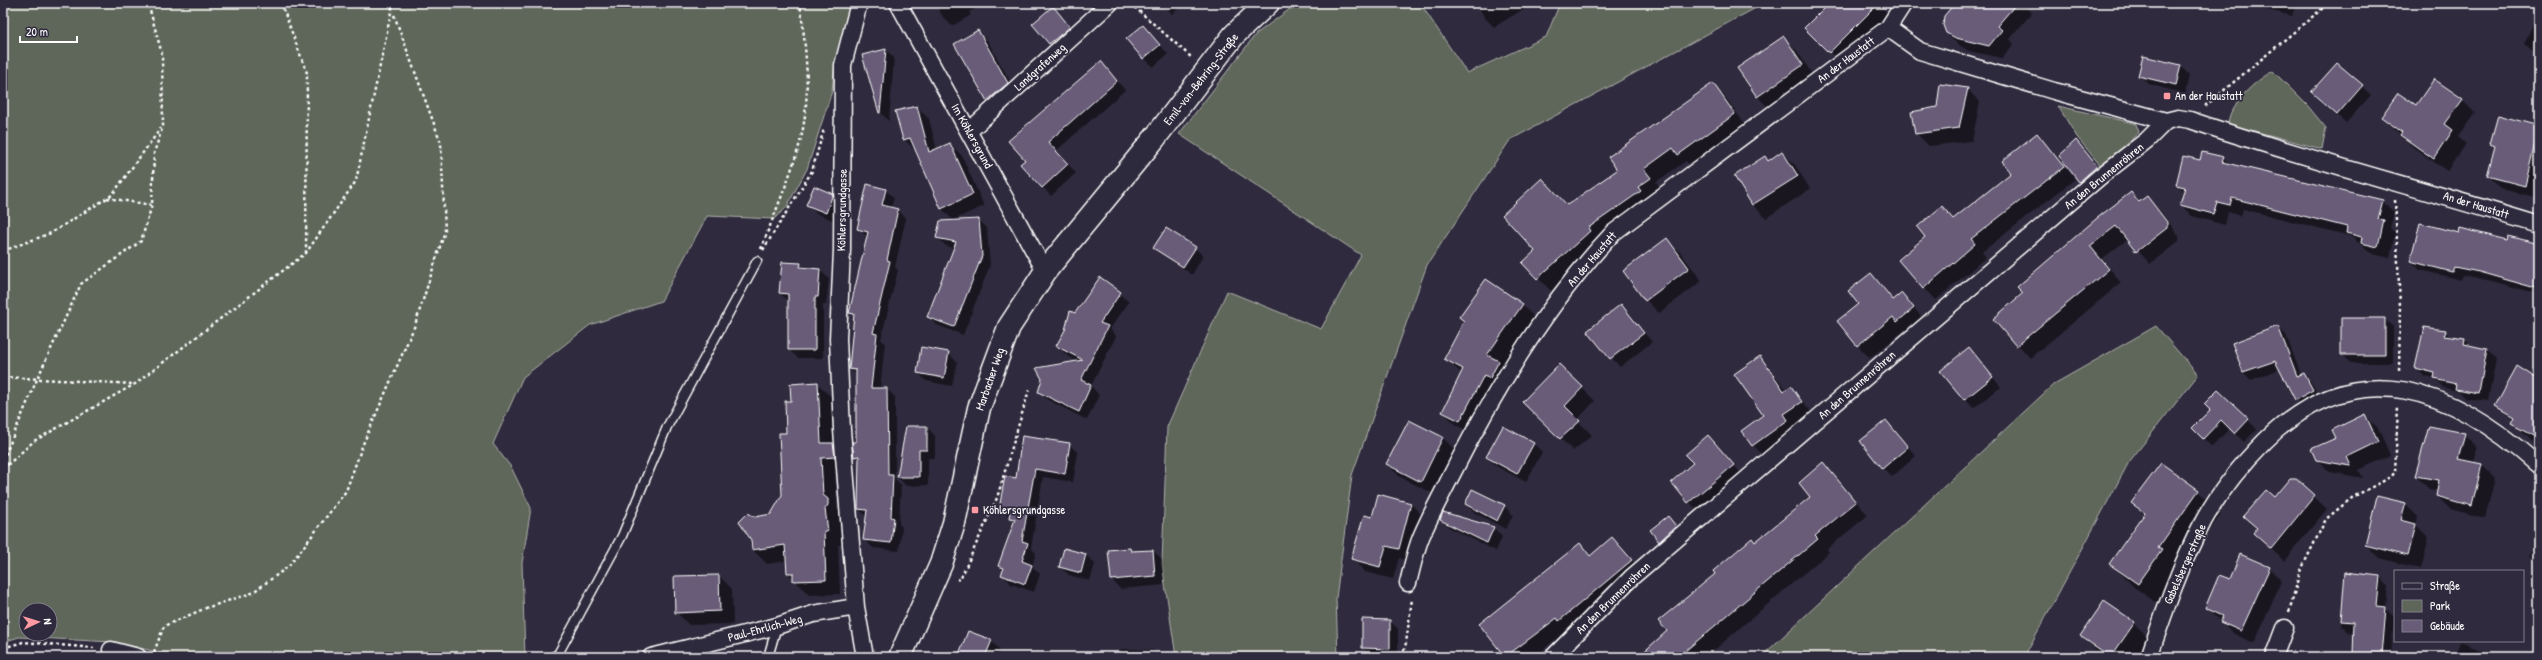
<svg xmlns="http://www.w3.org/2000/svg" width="2542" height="660" font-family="'Patrick Hand',sans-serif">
<rect width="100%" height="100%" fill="#2f2a3d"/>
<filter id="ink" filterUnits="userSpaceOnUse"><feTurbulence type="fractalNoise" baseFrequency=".025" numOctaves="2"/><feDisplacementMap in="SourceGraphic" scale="8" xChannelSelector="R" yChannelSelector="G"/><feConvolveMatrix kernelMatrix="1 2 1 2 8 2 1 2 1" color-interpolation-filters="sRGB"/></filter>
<g filter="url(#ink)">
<path fill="#5e665a" stroke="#aeb2ac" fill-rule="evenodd" d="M3,3h849l-17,59 -3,29 -25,78 -21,39 -12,11 -67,-3 -46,85 -71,24 -67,52 -30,67 18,23 20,41 -9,55 3,94h-345l-67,-15 -94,-5 -16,5zM26,610h24v24h-24z
M1298,3h122l47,70 79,-36 14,-34h205l-255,137 -83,125 -75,210 -16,123 2,59h-162l-14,-93 5,-137 60,-136 94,38 40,-74 -182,-121 77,-100z
M2273,71l34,34 19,23 -4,21 -94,-25c3,-22 27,-43 45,-53z
M2058,106l71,16 7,2 3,8 -18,17 -21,16 -23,-28z
M2156,326l42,49 -69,87 -105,195h-263l293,-273z"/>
<path fill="#0007" fill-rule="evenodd" d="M935,3h48l1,1 -15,8 2,3 -19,11 -9,-9z
M1162,3h23l-13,11z
M1476,3h58l-40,24 -9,-9z
M1831,3h56l-5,5 9,9 -48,48 -38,-37z
M1954,3h75l-3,4 6,6 -22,26 4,5 -12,14 -33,-7 -9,-5 -13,-13z
M2254,3h42l-4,13 -32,-8z
M2419,3h6l-2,3z
M1053,8l25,28 -20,16 -24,-28z
M2539,12v45l-15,-14z
M1143,26l25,28 -15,13 -26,-28z
M978,32l9,8 29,52 -20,17 -9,-9z
M1784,38l13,13 18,27 -45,31 -13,-13z
M886,50l8,8 -5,63 -9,-9z
M1101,63l24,27 -69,61 20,22 -25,23 -29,-32z
M2338,64l33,31 -25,28 -34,-31z
M2181,66l8,9 -4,19 -37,-10 -9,-9z
M1712,84l13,13 22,30 -55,40 -6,-6 -30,21 7,9 -112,100 -28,-28 13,-12 32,-45 50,-36z
M1967,89l13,13 -8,39 -43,5 -13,-13 21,-25z
M2462,100l13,13 -17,24 8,7 -19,27 -33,-23 -32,-31 34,-10z
M917,107l12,12 8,31 13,-6 12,12 22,50 -31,14 -12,-12 -25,-57 -12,-12z
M2499,116l40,11 -1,71 -37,-9 -13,-13 8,-27 -5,-5z
M2037,134l38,45 -93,73 4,5 -50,43 -12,-12 3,-51 15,-30 12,12 59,-46z
M2076,141l29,34 -17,15 -27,-34z
M1782,152l13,13 15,24 -44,29 -13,-13 -18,-29 30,-19 4,5z
M2223,158l7,7 152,36 12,11 -4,16 5,5 -5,25 -17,-4 -23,-18 -107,-27 -2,7 -13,-4 -3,13 -33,-9 -11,-11 3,-13 -7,-8 23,-22z
M886,190l8,8 -3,10 7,2 8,8 -11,49 3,3 -17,69 4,4 -5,46h7l8,8v82l6,6 -2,39 3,3 -3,24 -26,-3 -9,-9 3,-22 -8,-8 1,-47 -5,-6 2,-80 -7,-8 5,-51 -4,-4 17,-76 -10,-8z
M2131,193l10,9 6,-4 13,13 19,25v5l-29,23 -22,-25 -26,20 19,24 -91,75 -35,-39z
M832,195l9,9 -7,17 -18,-8 -8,-8z
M979,220l8,8 3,37 -27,70 -26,-10 -9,-9 26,-68 -8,-2 -9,-9z
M1166,229l29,19 8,8 -11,19 -38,-28z
M2460,234l79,11v49l-51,-14 -26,-5 -1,5 -41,-10 -9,-9z
M1667,239l13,13 22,29 -43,32 -13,-13z
M800,264l4,5 16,1 9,9 -3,26h-3v53h-25l-9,-8v-48l-9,-9z
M1871,274l23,26 8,-6 24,28 -15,12 -5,-5 -36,29 -13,-13 2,-41z
M1100,279l29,23 -19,27 6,7 -25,50 8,9 -12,25 -39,-20 -9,-8 40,-30 -13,-7 -8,-9 17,-32z
M1522,305l13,13 -33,47 9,10 -37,59 -18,-9 -13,-13 19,-38 -16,-15 18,-38 -4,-4z
M1621,306l31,36 -32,25 -31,-35z
M2384,319l9,8v36h-42l-9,-9z
M2278,327l8,8 15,40 3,-1 7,8 9,16 -17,9 -7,-8 -16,-30 -29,11 -8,-8 -10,-28z
M2445,331l6,6 14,2 7,8 15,3 9,9 -8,42 -23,-3 -7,-7 -14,-3 -9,-9 -10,-2 -9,-9z
M1969,349l32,38 -28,21 -31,-37z
M948,353l9,9 -5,24 -26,-5 -8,-9z
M1759,357l28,33 4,-2 23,27 -48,43 -13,-13 12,-30z
M1559,365l36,36 -18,19 15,15 -19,16 -49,-49z
M2539,382v66l-27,-26 2,-2 -17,-15z
M817,383l15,15 2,47 14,13 1,14h-14l2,37 5,5v6l-3,4 3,21h-4l2,49 -31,1 -21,-22 -1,-12 -20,3 -14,-14 2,-32 17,-3 11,-20 4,-61 5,-32z
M2219,391l38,38 -13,13 -14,-14 -18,19 -19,-19 18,-18z
M2365,415l13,13 12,27 -31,15 4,8 -33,-6 -14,-13z
M1409,421l34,17 13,13 -22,43 -34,-17 -13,-13z
M1886,421l30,35 -24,21 -9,-9z
M927,427l8,9v22h-7v27l-22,1 -8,-9z
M2464,434l13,13 -4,16 9,2 13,13 -10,40 -35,-9 -13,-13 1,-6 -9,-1 -13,-13zM2461,442h3l-6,22 -2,-1z
M1708,436l38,43 -44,37 -30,-34 22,-19z
M1069,444l9,9 -5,29 -30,-5 -12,71 5,5 -4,13 8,8 -6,18 -23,-8 -8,-9 1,-4 -5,-5 16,-44 -15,-14 17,-29z
M1534,444l8,8 -16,30 -30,-16 -9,-9z
M1823,464l45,51 -41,34 2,3 -123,105h-67l29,-25 87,-88 56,-47z
M2161,464l37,27 23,23 -40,57 -20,35 -27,-19 -23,-23 34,-49 -12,-12z
M2295,479l32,30 -43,52 -30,-28 4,-4 -13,-13 29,-18z
M1379,495l32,9 13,13 -13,45 -12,-4 -6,21 -28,-7 -13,-14 20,-40z
M1466,504l38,2 9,9 -7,14 -31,-16z
M2405,504l13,13 -2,8 13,13 -8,31 -42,-11 -13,-13z
M1444,514l50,14 8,9 -6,14 -46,-23 -9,-8z
M1672,521l8,10 -16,14 -5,-4z
M1612,538l31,34 -71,60 -3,-3 -35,28h-27l-26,-32 99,-80 11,11z
M2539,538v26l-9,-9z
M1130,549l4,3 19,-1 9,8 2,26 -44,4 -8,-9z
M1086,555l9,9 -5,17 -21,-6 -9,-8z
M2269,568l13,13 -28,62 -20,-9 -28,-27 24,-26z
M2346,573l34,3 8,9 -2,24 8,8 -3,40h-37l1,-31 -4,8 -10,-9z
M719,576l13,13 1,35 -44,1 -13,-13z
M1390,621l8,8v28l-27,-1 -8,-8z
M2134,623l23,23 -7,11h-47l-21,-21z
M991,641l9,9 -3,7h-37l1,-5z
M2460,642l38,15h-44z
M1121,649l32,1 7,7h-39z"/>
<path fill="#695c79" stroke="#fff" d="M1829,3h50l-50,50 -25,-25z
M1955,3h62l-20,23 5,4 -13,16 -33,-8 -10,-5 -3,-8 1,-9z
M1053,6l17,21 -21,17 -17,-20z
M1143,25l17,20 -17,14 -17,-20z
M978,30l30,53 -21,18 -33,-57z
M1784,36l19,29 -46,32 -20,-29z
M886,49l-6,64h-1l-17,-58z
M2143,56l38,9 -5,20 -38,-9z
M1101,61l16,20 -69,61 20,22 -26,24 -22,-24 5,-4 -17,-19z
M2337,63l26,22 -26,30 -26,-23z
M2434,79l29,20 -18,25 8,6 -19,29 -34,-24 2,-3 -21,-15 17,-24 18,12z
M1713,83l22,31 -57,41 -5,-7 -29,21 7,9 -13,9 3,4 -53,37 2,3 -53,48 -15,-16 13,-12 -33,-36 40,-37 25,27 50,-35 -9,-13z
M1940,84l28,4 -9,40 -44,6 -4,-22 26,-5z
M917,106l12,46 21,-9 23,51 -32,15 -31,-71 -7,2 -8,-29z
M2498,115l41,11 -14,60 -38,-10 8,-30 -5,-2z
M2037,133l27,34 -93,72 4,5 -52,45 -25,-29 27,-23 -8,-10 25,-21 11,13 58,-46 -9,-12z
M2076,140l21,26 -18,16 -20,-26z
M1782,151l16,25 -46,29 -18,-29 31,-20 3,5z
M2202,152l22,5 -2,5 161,38 -5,19 6,1 -6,27 -17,-4 1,-6 -16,-4 1,-6 -115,-29 -2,7 -13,-3 -4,12 -33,-9 5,-18 -9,-2 7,-29 17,4z
M867,184l19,5 -4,16 16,4 -11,51 3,1 -17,72 4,1 -6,54h16l1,87h5l-2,42 3,1 -3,25 -28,-3 4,-30 -9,-1 1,-53 -5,1 -2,-15h4v-72l-7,-1 5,-55 -5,-1 19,-81 -11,-3z
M814,186l19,8 -7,19 -20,-8z
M2131,192l8,10 8,-6 20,26v6l-31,24 -20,-26 -26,20 19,23 -93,77 -23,-27 30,-26 -6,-6 79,-68z
M979,219l3,37 -28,71 -27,-10 29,-75 -20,-4 4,-17z
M2420,223l39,10 1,-5 48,12 1,-4 30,8v45l-60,-17 -25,-5 -2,5 -42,-11z
M1166,228l30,19 -13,20 -30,-19z
M1667,238l22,30 -44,33 -22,-30z
M782,262l19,1 -1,4 20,2 -2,28h-3v53h-27v-56l-9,-1z
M1871,273l22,27 9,-7 12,15 -17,14 -4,-5 -36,29 -20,-25 21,-17 -10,-13z
M1100,277l21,15 -21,31 8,3 -27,54 10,5 -12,27 -41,-20 4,-13 -6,-11 47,-8 -27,-14 9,-16 5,-19 5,2z
M1486,279l37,25 -36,51 12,6 -9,17 -6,-3 -24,46 -18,-9 21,-43 -19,-10 20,-38 -5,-4z
M1621,304l23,29 -34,26 -23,-28z
M2341,318h44v37h-44z
M2278,326l19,50 7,-3 9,17 -18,10 -20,-39 -32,11 -11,-29z
M2424,327l22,3 -2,5 21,3 -1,6 23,5 -8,44 -24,-4 1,-5 -22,-5 1,-6 -20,-5z
M921,347l28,5 -5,26 -27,-5z
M1969,347l24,30 -29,23 -24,-29z
M1760,356l24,35 7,-5 11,16 -18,12 4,6 -36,26 -11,-15 22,-16 -29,-41z
M1559,364l24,23 -18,19 15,15 -20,18 -38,-37z
M2517,366l22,14v58l-28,-15 3,-6 -19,-11z
M818,382l3,61h12l2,14 -14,1 2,37 5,4v6l-3,4 3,22h-4l2,49 -33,1v-8h-6l-2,-28 -33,5 -1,-10 -12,-18 9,-9 7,4 16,-3 11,-19 -3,-62h7l-1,-32h6l-1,-17z
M2218,390l31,29 -14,15 -14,-14 -18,19 -11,-11 18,-18 -6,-6z
M2365,414l13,28 -31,15 4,9 -35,-6 -5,-11 25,-11 -4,-8z
M1409,420l34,17 -22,45 -35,-18z
M1886,420l22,27 -26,22 -22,-28z
M906,426h21v24h-8v27h-22z
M1503,426l31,17 -17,31 -31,-17z
M2429,426l36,7 -7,26 24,5 -10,42 -36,-10 3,-16 -24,-4z
M1708,435l26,30 -46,38 -17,-21 22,-19 -8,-8z
M1022,436l48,7 -5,31 -30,-5 -13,72 6,2 -6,18 10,4 -7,19 -24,-9 3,-7 -6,-2 17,-47 -6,-1 1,-7 -11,-2 6,-33 11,2z
M1823,462l33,40 -41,34 3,3 -140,118h-40l29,-26 -9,-10 57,-47 -2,-3 39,-33 3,4 55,-45 -11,-14z
M2161,463l38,27 -41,58 4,2 -24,34 -29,-20 36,-51 -14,-10z
M2290,478h6l19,17 -44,54 -18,-16 4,-5 -14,-12 23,-26 8,7z
M1472,489l33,16 -8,16 -32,-17z
M1378,494l33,9 -12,46 -13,-3 -6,21 -29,-8 13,-44 8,2z
M2377,496l29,7 -5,17 15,4 -8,32 -43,-11z
M1443,512l51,15 -7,16 -47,-23z
M1668,516l8,10 -17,16 -9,-12z
M1612,537l20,23 -73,61 -2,-3 -52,39 -26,-33 101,-81 10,13z
M1064,548l22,6 -5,19 -22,-6z
M1130,548l1,3 22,-1 2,26 -44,4 -3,-30z
M2240,554l30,13 -29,64 -21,-9 3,-6 -18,-8 14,-33 11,4z
M2345,572l35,4 -3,30 9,1 -4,50h-29l1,-35 -13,-1z
M719,575l1,36 -45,2 -1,-37z
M2104,601l31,21 -24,35 -31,-21z
M1362,619l28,1v29l-28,-1z
M968,631l24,9 -7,17h-16l-10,-3z"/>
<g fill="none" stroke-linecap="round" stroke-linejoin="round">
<g stroke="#fff" stroke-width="11">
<path id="lane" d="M553,657l5,-3 64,-118 45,-109 90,-166
M768,657l9,-31"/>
</g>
<g stroke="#fff" stroke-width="19">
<path id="street" d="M859,3l-16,62 -1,185 -4,89 4,91 14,177 9,50
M898,3l142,259 7,7
M1888,28l32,23 134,40 112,30 12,-3 12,2c115,39 233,69 349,105
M969,131l141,-128
M1408,583c4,-15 7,-31 13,-46 8,-19 18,-37 27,-55 44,-88 97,-177 165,-249l275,-205 16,-25
M111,650l27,7
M651,657l126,-31 36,-12 43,-7
M1553,657l79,-80 470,-402 45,-35 19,-19
M2149,657c16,-47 32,-94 55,-137 16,-29 38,-56 61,-79 93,-92 189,-51 274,25
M2274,657l11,-29"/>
</g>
<g stroke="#fff" stroke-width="25">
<path id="secondary" d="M900,657l41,-93 13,-41 25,-115 30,-81 38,-58 107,-130 80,-104 34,-32"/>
</g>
<path stroke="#fff" stroke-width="2.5" stroke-dasharray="3 3" stroke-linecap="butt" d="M281,3l26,70 -1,180
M1130,3l61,54
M2205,106l124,-103
M107,198l45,7
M2395,200l5,106 -1,67
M761,249c13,-34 28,-69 38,-103 13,-46 7,-97 1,-143
M763,250l49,-79 12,-42
M3,251l48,-18 61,-38 49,-67
M3,377l131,7
M3,460l35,-83 43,-93 60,-43 11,-36 2,-52 9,-27 -1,-72 -14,-51
M3,469l31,-28 101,-57 171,-131 50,-72 37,-178
M957,579l3,1 37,-82 32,-108
M2289,612l11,-40 26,-53 27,-22 38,-20 4,-5 3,-66
M3,648l20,-6 71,6
M154,652l10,-26 42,-18 46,-15 37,-27 57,-75 17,-47 52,-119 30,-94 -4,-88 -48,-131
M1402,657l4,-14 6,-44"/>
<use href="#lane" stroke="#2f2a3d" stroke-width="8"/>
<use href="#street" stroke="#2f2a3d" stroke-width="16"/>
<use href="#secondary" stroke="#2f2a3d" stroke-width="22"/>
</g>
</g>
<g fill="#ff9aa2" stroke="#2f2a3d" stroke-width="1.5">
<rect x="2163" y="92" width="8" height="8" rx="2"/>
<rect x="971" y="506" width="8" height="8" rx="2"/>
</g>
<g text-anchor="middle" stroke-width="3.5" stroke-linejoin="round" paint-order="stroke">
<g font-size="12" fill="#fff" stroke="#2f2a3d">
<text transform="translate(1846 60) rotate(-37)" y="4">An der Haustatt</text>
<text transform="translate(1040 67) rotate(-42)" y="4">Landgrafenweg</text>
<text transform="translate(1201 79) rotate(-52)" y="4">Emil-von-Behring-Straße</text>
<text transform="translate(972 136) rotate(61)" y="4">Im Köhlersgrund</text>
<text transform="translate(2104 176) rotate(-39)" y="4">An den Brunnenröhren</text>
<text transform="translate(2476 205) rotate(17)" y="4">An der Haustatt</text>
<text transform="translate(842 210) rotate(-89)" y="4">Köhlersgrundgasse</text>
<text transform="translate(1592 259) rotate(-49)" y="4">An der Haustatt</text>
<text transform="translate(990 379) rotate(-71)" y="4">Marbacher Weg</text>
<text transform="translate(1857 385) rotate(-41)" y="4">An den Brunnenröhren</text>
<text transform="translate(2185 564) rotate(-66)" y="4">Gabelsbergerstraße</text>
<text transform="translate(1613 598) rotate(-44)" y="4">An den Brunnenröhren</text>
<text transform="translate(765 628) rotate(-15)" y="4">Paul-Ehrlich-Weg</text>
</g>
<g font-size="12" fill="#fff" stroke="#2f2a3d" text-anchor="start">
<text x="2175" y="100">An der Haustatt</text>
<text x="983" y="514">Köhlersgrundgasse</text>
</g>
</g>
<rect width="2542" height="660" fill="none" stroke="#2f2a3d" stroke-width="16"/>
<rect x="8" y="8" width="2526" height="644" fill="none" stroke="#fff" stroke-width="1.5" filter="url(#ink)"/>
<rect x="2394" y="570" width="130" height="72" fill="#2f2a3d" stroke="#827f8b"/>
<rect x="2402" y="583" width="20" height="6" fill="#2f2a3d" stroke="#827f8b"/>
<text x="2430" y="590" font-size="12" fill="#ffffff">Straße</text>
<rect x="2402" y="600" width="20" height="12" fill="#5e665a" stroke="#827f8b"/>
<text x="2430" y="610" font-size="12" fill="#ffffff">Park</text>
<rect x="2402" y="620" width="20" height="12" fill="#695c79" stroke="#827f8b"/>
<text x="2430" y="630" font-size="12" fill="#ffffff">Gebäude</text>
<g transform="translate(38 622) rotate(86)"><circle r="19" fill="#2f2a3d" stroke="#827f8b"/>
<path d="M0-3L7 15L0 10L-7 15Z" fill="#ff9aa2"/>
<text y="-6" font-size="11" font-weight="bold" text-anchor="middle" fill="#ffffff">N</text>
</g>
<path d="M20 36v6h57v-6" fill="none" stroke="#ffffff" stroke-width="2"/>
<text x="26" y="36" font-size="12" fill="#ffffff" stroke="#2f2a3d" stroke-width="3" paint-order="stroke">20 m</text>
</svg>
